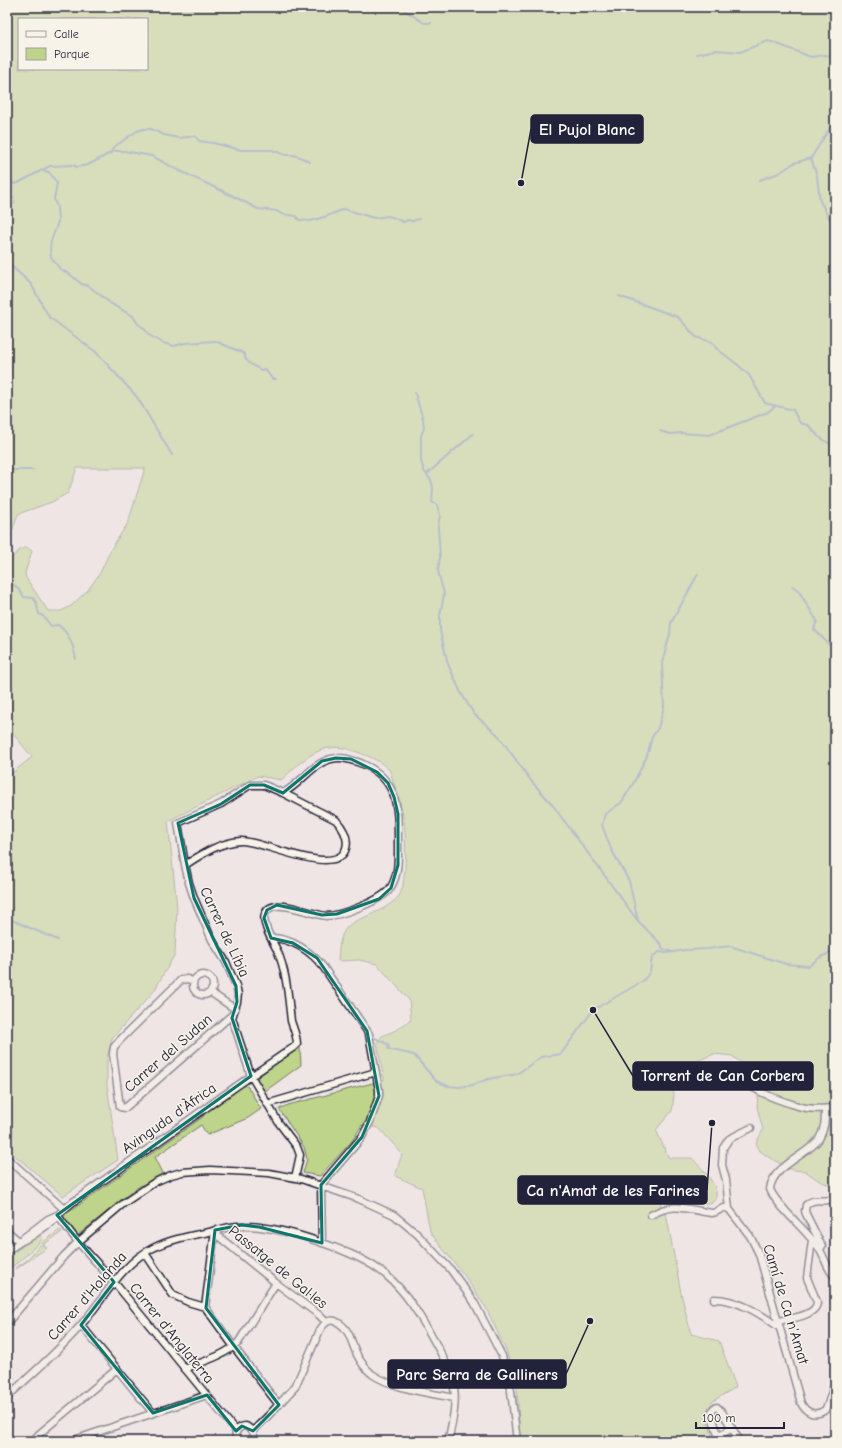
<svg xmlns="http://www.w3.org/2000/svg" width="842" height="1448" font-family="'Comic Neue',sans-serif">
<rect width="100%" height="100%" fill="#efe5e5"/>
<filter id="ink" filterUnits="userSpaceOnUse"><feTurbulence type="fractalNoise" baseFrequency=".025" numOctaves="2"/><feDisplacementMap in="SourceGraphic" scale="8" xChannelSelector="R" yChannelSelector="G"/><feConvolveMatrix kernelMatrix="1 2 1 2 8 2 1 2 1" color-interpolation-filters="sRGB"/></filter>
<g filter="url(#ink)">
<path fill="#bdd48a" stroke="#707b62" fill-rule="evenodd" d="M7,7h828v1174l-4,4 -10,-3 -16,-11 -13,-1 -22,-12 -10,-7 -4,-8 7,-13 -6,-23 1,-11v-14l-7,-12 -19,-14 -18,-2 -22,9 -16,11 -3,4 1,18 -2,15 -16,19 13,28h23c7,8 30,29 23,41 -1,2 -3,3 -4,5l-17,-1 -18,-5 -16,5 7,15 14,75 10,41 28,7 17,46 -23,14 -8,12 9,28h-194l-3,-53 -11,-38 -20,-42 -22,-33 -26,-32 -8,-12 -8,-43 -27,-12 7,-22 -23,-26 -17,-3 -10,16 -32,35 -17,-3 4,-14 -3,-12 -25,-38 9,-4 96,-25 -7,-37 5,-7 12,-5 17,-11 -2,-20 -32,-36 -18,-4 -21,1c2,-44 14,-35 46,-53 6,-4 13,-8 16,-14 7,-14 6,-56 4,-72 -2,-14 -6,-28 -11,-41 -1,-3 -2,-9 -4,-11 -7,-10 -35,-20 -46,-22 -27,-4 -44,16 -62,32l-23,-4 -90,45 9,86 -2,47 -21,37 -42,47 -5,20v27l11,75 -55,36 -56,-47v-372l25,-20 -25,-31v-163c9,-7 8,-12 19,-16l6,4 -7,22 1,5 22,33h13l10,-5 17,-16 12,-17 11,-24 17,-26 17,-55h-68l-9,25 -16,9 -34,12 -11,32v-334l2,-6 4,-1 2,-3 -2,-5 -6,-2zM19,19h128v50h-128z
M300,1047l1,18 -37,27 -7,-13 2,-3z
M244,1085l4,2 13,22 -13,9 -41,17 -6,-10 -46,32 8,16 -28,16 -57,46 -13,-14 -1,-6 9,-6 131,-93 -1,-2z
M60,1230l2,2 -19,13 4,3 -31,21 -1,-1 11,-7 16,-18z
M40,1234l3,5 -22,21 -14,10v-13z"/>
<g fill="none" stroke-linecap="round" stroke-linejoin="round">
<path stroke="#748fac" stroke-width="2" d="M398,7l6,3 20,13h7
M697,54l19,-4 24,2 28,-11 7,2 36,14 14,-2 10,3
M835,120l-24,38 6,18 3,25 15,28
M111,152l3,-5 23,-16 7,-2h7l13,6 15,3 16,-2 4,5 14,2 28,7h31l14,5h8l6,2 10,5
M43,171l6,1 8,11 -3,16 3,8 1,15 -7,19 -1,7 1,9 9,12 11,6 9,8 10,4 23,18 20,11 5,8 6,4 5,7 14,8 11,3 11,-3 30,-2 28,12 2,2v3l4,5 12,7 4,-1 7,10h4
M760,180l19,-7 15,-10 17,-5
M7,181l9,3 34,-18 23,-1 4,2 11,-2 26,-14h10l28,5 22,12 63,30 21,11 19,2 4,3 15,2 3,4 12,1 16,-5 17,-7 30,9 14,-2 7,2 8,4 5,-2 4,1 7,-2
M7,262l24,22 18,33 47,35 41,45 35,58
M619,296l59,21 18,20 16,5 4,6 22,17 11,10 16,28 28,7 7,13 8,2 11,12 16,10
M415,393l8,26 1,9 -3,8v25l3,10 7,9 2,7 -1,15 5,3 3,10 -2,12 2,30 -2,14 6,23 -4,22v15l8,33 13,29 13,21 24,21 34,47 19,21 87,118
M660,431l10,3 11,-1 28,2 59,-23 7,-6
M7,472l2,-2h24
M427,474l46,-40
M7,584l9,2 8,11 9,1 3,4 3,12 4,2 8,10 7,-1c12,9 15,20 18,34
M792,586l6,4 19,31 -3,8 21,22
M7,918l51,22
M672,952l-9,-3 -2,-5 -23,-23 -9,-40 -18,-32 -9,-24 3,-11 16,-11 12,-19 14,-28 5,-19 6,-9 6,-21 -2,-44 8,-29 1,-11 27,-49
M375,1038l14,7 -1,4 26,6 22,26 12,5 11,1 14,-2 15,-6 29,-5 24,-17 20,-3 32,-44 50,-29 7,-9 2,-15 7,-5 8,1 18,-3 23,-1 22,-3 56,18 23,2 10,-8 16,-8"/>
<g stroke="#22223b" stroke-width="9">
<path id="minor" d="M185,865c17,-11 35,-23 56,-24 20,-1 97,38 105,7 3,-10 -3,-20 -10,-28l-53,-27
M271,938c21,0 41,14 53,30l45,66 10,56v6l-9,26 -8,15 -41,48 1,58
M193 985a10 10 0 1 1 20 0a10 10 0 1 1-20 0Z
M193,981l-6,-2 -6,1 -61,60 -6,7 -1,7 7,53 5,1 108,-94
M210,992l25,17
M726,1082c13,-4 25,5 37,11 10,5 22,9 32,12 13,5 27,4 40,3
M267,1104l109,-32
M825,1109c0,11 0,20 -6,30 -11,16 -47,27 -49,50 4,14 38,43 48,58 7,10 8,21 17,30
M751,1128l-22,11 -6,9 -1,17 4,15 3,29 21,27 9,18 42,149c5,10 14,14 24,7l3,-6 7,-22
M7,1158l57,51
M57,1215l21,27 36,40 122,149
M651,1215c25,-14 36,-5 61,-2 7,0 9,-8 17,-4
M215,1230l3,6 58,47 43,32 7,7
M7,1231l13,11
M22,1239l26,-20 9,-4
M820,1249l2,-3 -16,-32 -1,-3 1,-6c9,-9 19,-1 29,-7
M7,1251l13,-9 12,-6 21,-15 8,-9 12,-10 154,-109c22,-16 45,-31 67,-46l3,-3c0,-8 -4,-16 -6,-23 -3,-25 -4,-48 -14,-71 -4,-8 -16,-27 -12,-36 7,-19 47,1 61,2 15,0 58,-16 65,-29 8,-13 7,-29 7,-44 0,-34 1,-63 -35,-79 -9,-3 -17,-7 -26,-6 -24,2 -34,25 -54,35l-19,-8h-14l-29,19 -43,19 7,42 4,18 5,15 18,42 14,22 10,24 2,8 -1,8 -5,16 19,58 28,47 18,24 3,8 -5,23
M145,1253l28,42 15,7 17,5 29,40 45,58
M714,1299c24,0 47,15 66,29
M205,1307l10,-77
M778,1321c11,-2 39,-5 39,-19l-10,-24 5,-38
M7,1323l57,-67 14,-14 46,-39 31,-21 16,-7 11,-3 28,-2 59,3 32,6 58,20 35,16 23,19 34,36 23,32 28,54 9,35 6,50
M81,1325l72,88
M184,1369c18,-7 40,-13 54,-26l38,-60
M453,1385l51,-22
M7,1397c25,-23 52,-46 74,-72 23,-26 40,-61 72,-77 18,-9 37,-12 56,-16 11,-3 23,-7 35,-6 37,0 114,25 142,49 20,17 33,39 46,62 7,13 15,26 20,40 6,20 1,44 -4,64
M253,1431l15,-15 27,-29 25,-57c4,-7 10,-13 19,-7 13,8 13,26 21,37 3,5 7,10 12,14 19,14 58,19 82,24
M719,1436l13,-8
M7,1437l4,4
M33,1441l6,-7 78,-65
M71,1441l136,-46
M237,1441c-4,-8 1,-15 9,-15l7,5 1,6 -2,4
M720,1441l-9,-28 3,-5 3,-1 5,5 18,29"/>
</g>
<use href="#minor" stroke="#f7f3e8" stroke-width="6"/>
</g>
</g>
<path d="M0 0H842V1448H0ZM336,758l15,1 26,13 11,11 6,14 4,17v51l-7,23 -12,11 -42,15 -15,1 -45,-10 -10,5 -3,8 7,20 22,5 24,15 50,73 12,65 -17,41 -41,48 1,58 -63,-16 -17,-2 -27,5 -9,78 73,97 -26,26 -11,-5 -6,5 -29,-36 -54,18 -72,-88 33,-43 -57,-67 194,-139 -19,-58 5,-16 -1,-16 -42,-88 -16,-75 43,-19 29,-19h14l19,8 39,-32z" fill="#efe5e5" fill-opacity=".55" fill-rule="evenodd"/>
<path fill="none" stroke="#0f766e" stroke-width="3" stroke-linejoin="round" d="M336,758l15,1 26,13 11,11 6,14 4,17v51l-7,23 -12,11 -42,15 -15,1 -45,-10 -10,5 -3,8 7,20 22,5 24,15 50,73 12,65 -17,41 -41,48 1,58 -63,-16 -17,-2 -27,5 -9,78 73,97 -26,26 -11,-5 -6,5 -29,-36 -54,18 -72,-88 33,-43 -57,-67 194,-139 -19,-58 5,-16 -1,-16 -42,-88 -16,-75 43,-19 29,-19h14l19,8 39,-32z"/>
<g text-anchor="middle" stroke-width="3" stroke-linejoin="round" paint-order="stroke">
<g font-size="15" fill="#22223b" stroke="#f7f3e8">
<text transform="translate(225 932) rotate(65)" y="5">Carrer de Líbia</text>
<text transform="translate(168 1053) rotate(-41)" y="5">Carrer del Sudan</text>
<text transform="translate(169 1118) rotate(-35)" y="5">Avinguda d'Àfrica</text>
<text transform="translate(278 1267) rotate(39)" y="5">Passatge de Gal·les</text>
<text transform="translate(87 1296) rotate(-49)" y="5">Carrer d'Holanda</text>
<text transform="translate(786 1304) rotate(73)" y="5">Camí de Ca n'Amat</text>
<text transform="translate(172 1333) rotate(51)" y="5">Carrer d'Anglaterra</text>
</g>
</g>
<path fill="none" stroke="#22223b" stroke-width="1.5" d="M521 183L531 129M593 1010L633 1076M712 1123L707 1190M590 1321L566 1374"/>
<g fill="#22223b" stroke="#f7f3e8" stroke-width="1.5">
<circle cx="521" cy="183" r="4"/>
<circle cx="593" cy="1010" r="4"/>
<circle cx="712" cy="1123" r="4"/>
<circle cx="590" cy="1321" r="4"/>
</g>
<g fill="#22223b" stroke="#22223b" stroke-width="1.5">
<rect x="531" y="115" width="112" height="28" rx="4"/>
<rect x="633" y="1062" width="180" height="28" rx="4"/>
<rect x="518" y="1176" width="189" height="28" rx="4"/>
<rect x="388" y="1360" width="178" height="28" rx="4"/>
</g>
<g font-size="16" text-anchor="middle" font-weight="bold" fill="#fff">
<text x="587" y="135">El Pujol Blanc</text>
<text x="723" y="1081">Torrent de Can Corbera</text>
<text x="613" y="1196">Ca n'Amat de les Farines</text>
<text x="477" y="1380">Parc Serra de Galliners</text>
</g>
<rect width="842" height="1448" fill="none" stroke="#f7f3e8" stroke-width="24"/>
<rect x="12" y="12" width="818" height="1424" fill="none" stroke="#22223b" stroke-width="1.5" filter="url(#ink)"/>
<rect x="18" y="18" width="130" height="52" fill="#f7f3e8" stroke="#a29fa3"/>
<rect x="26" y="31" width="20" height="6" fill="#f7f3e8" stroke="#a29fa3"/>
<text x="54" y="38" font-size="12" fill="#22223b">Calle</text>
<rect x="26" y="48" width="20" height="12" fill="#bdd48a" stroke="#a29fa3"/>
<text x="54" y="58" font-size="12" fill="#22223b">Parque</text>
<path d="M696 1422v6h88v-6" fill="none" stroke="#22223b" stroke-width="2"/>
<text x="702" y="1422" font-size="12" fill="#22223b" stroke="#f7f3e8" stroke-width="3" paint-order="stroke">100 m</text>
</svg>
